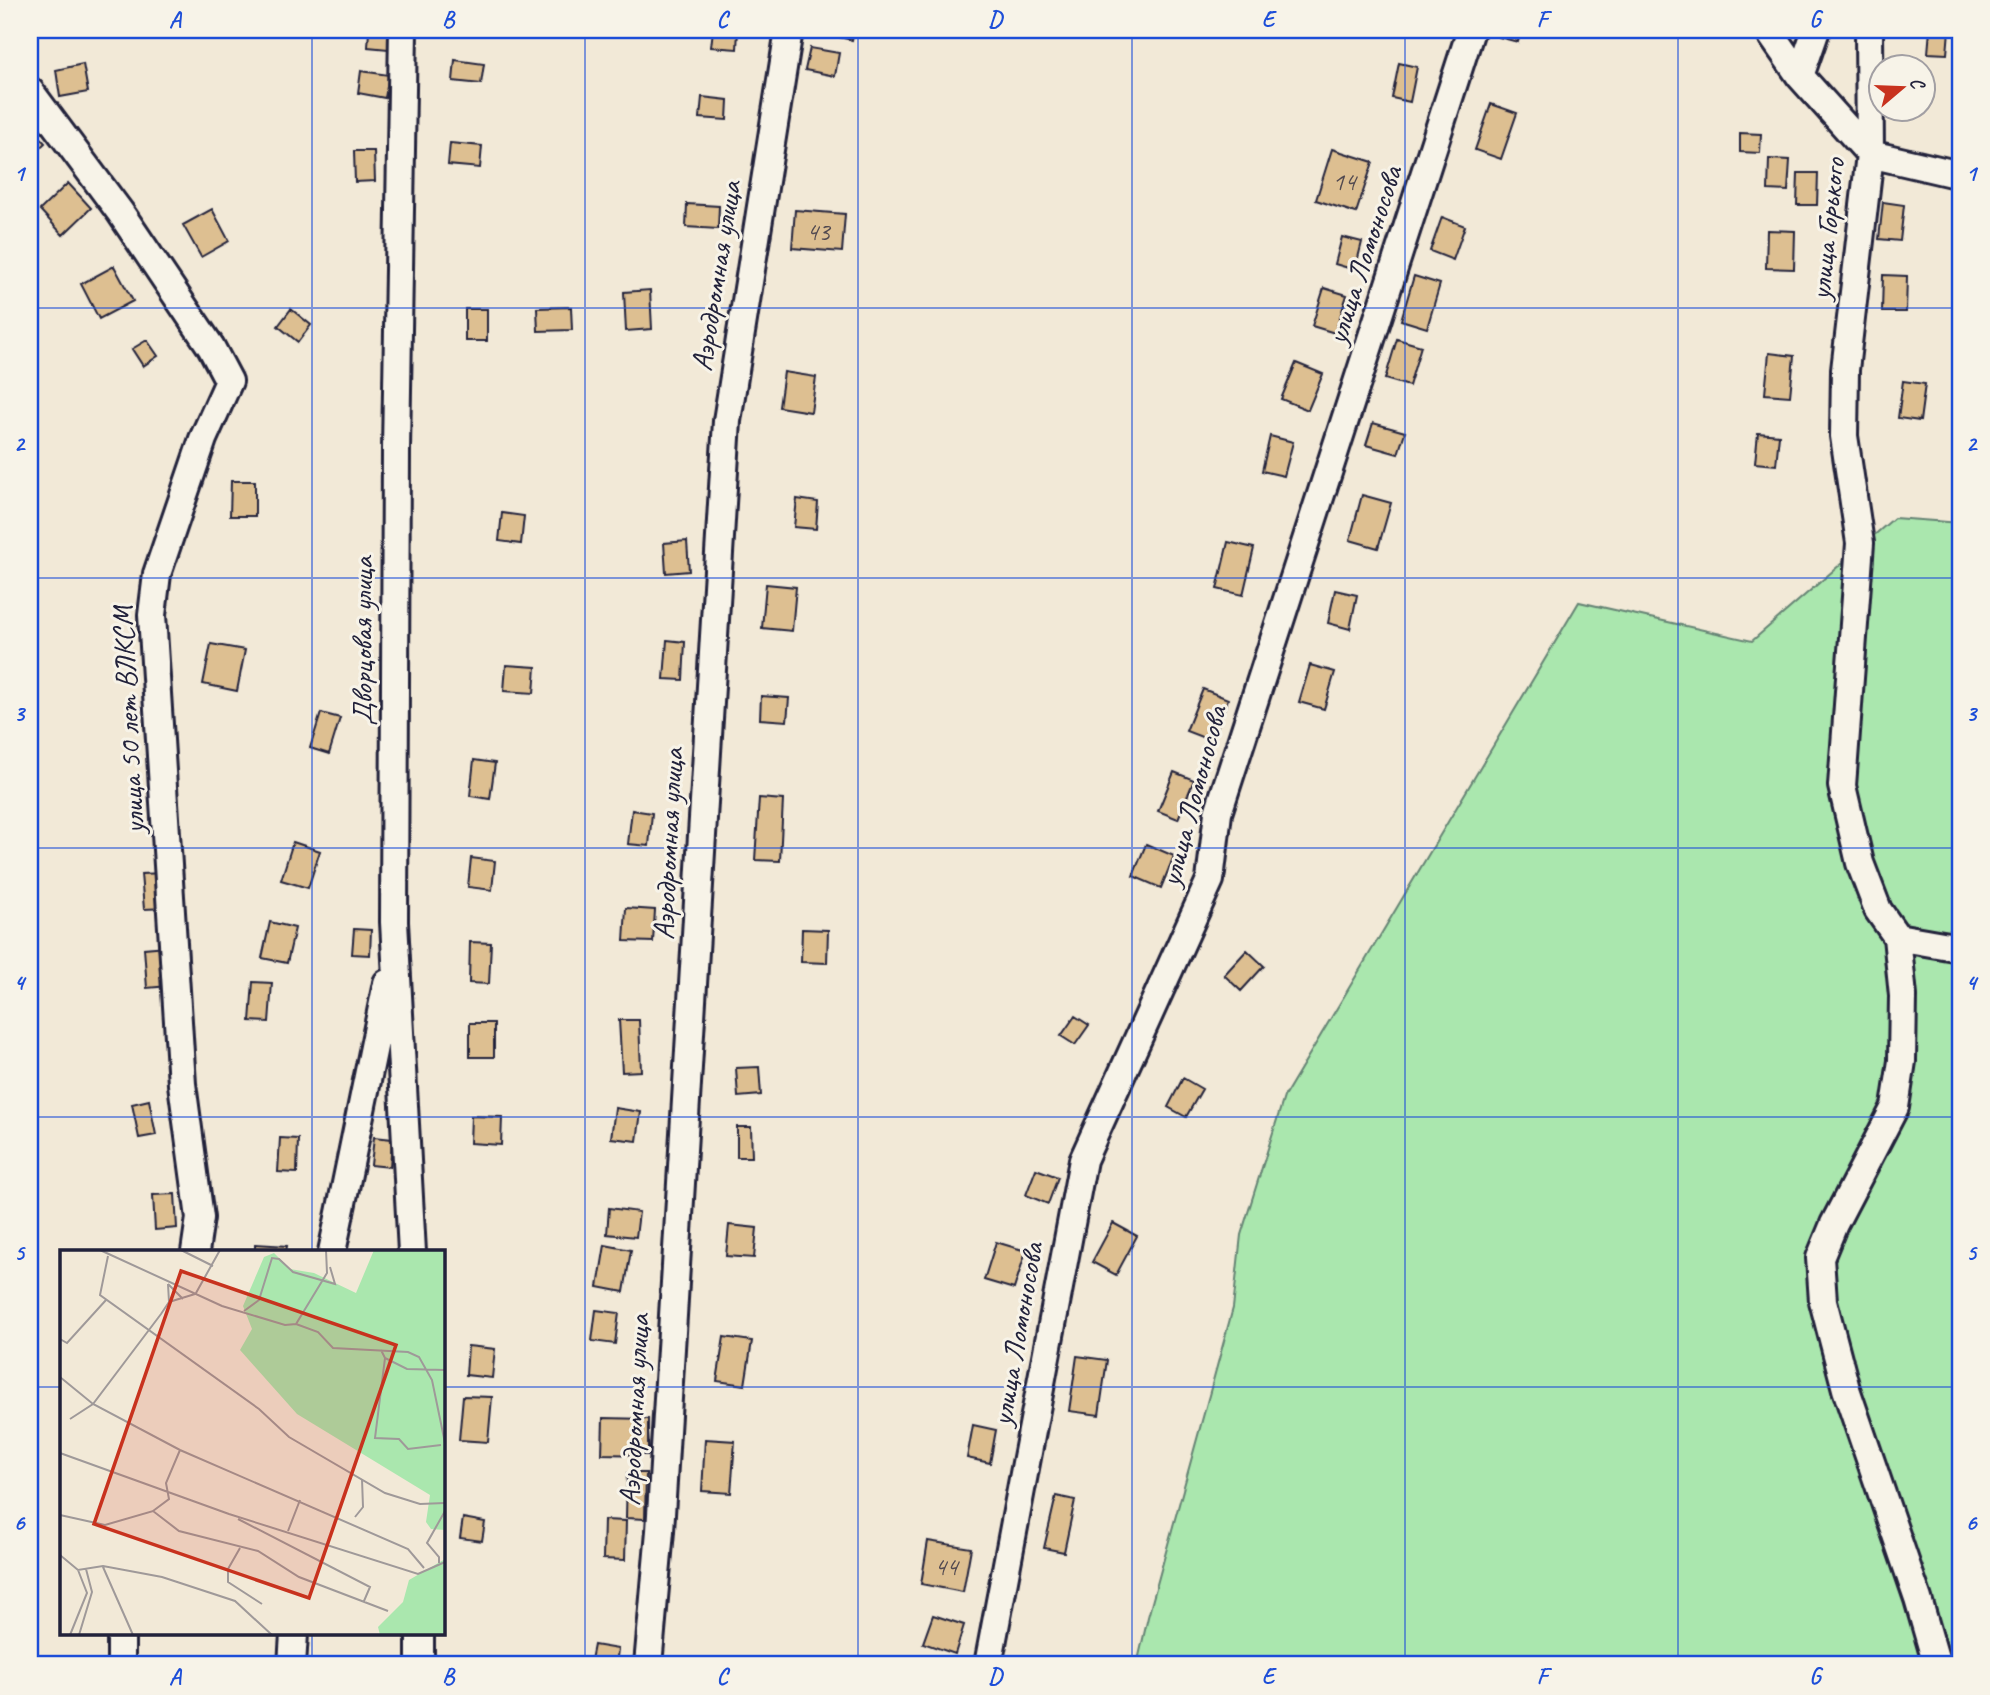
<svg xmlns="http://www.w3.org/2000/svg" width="1990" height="1695" font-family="Caveat,sans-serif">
<rect width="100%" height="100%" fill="#f2e9d7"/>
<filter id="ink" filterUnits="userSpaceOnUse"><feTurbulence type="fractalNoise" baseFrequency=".0143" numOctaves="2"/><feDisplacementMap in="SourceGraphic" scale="14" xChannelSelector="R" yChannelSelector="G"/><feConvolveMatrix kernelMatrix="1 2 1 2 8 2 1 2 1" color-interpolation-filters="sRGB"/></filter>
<g filter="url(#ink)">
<path fill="#aae7ae" stroke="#668474" stroke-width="2" d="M1894,518l66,5v1142h-823l11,-48 85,-309 8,-73 43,-138 295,-495 173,39z"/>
<path fill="#ddbf91" stroke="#22223b" stroke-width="2" d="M713,30h25l-1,19 -26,-2z
M823,30h31l-2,10 -30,-7z
M1501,30h20l-3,12 -19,-5z
M1930,30h19l-2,24 -19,-1z
M369,31l20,2 -1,16 -20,-2z
M810,48l29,5 -4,23 -30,-6z
M455,60l29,4 -3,20 -28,-3z
M1399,63l18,4 -7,35 -18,-4z
M83,64l5,28 -28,5 -4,-27z
M361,71l28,4 -4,23 -27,-5z
M702,97l26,3 -1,20 -27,-2z
M1491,104l26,9 -16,46 -26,-9z
M35,132l10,11 -15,14v-20z
M1740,133l21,1 -1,19 -20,-1z
M450,143l32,3 -2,22 -32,-3z
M1332,149l41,13 -17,51 -40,-13z
M354,151h20l1,30 -20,1z
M1769,159l21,1 -2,31 -20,-1z
M1798,173h20l-1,32h-20z
M68,183l23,25 -28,27 -23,-25z
M1883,202l21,3 -4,36 -21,-2z
M687,204l32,2 -1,23 -32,-2z
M212,209l17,32 -28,16 -18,-32z
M795,210l50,4 -3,38 -50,-4z
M1442,217l23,9 -12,34 -23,-9z
M1767,230l28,1 -1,38 -28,-1z
M1342,237l20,5 -7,28 -20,-6z
M114,266l19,35 -34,18 -18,-35z
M1883,275l24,1 -1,36h-24z
M1414,276l26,8 -13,44 -26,-8z
M1324,288l23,7 -12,38 -23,-7z
M650,290l2,39 -26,2 -2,-39z
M571,307l1,23 -34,1 -1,-23z
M291,309l20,16 -13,17 -20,-16z
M465,309h22v32h-22z
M1397,339l24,7 -12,40 -24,-7z
M147,340l11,16 -15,10 -11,-17z
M1769,353l25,3 -4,40 -25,-2z
M1296,363l27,11 -15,36 -27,-11z
M784,372l32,5 -5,35 -32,-5z
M1903,381l22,3 -5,37 -22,-3z
M1373,423l32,9 -7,22 -32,-9z
M1758,433l21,2 -3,30 -21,-2z
M1270,436l23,6 -9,34 -22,-5z
M231,481h24v35h-25z
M1362,495l29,8 -13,45 -28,-8z
M797,499l21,3 -2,27 -22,-2z
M502,513l22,3 -3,28 -22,-3z
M687,541l2,30 -23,2 -2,-30z
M1228,542l26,6 -11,47 -26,-6z
M766,584l30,3 -4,44 -30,-3z
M1335,590l22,5 -7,34 -22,-6z
M667,640l18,2 -2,38 -19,-1z
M211,644l34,6 -8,41 -34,-7z
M506,665l30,2 -2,26 -30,-2z
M1310,665l25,7 -11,37 -25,-7z
M1203,689l25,10 -16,42 -26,-10z
M761,696l28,2 -2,23 -27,-2z
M321,713l19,5 -11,36 -19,-6z
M474,760l21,3 -5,36 -20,-3z
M1174,772l20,8 -16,39 -20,-8z
M759,798l24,2 -3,61 -25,-1z
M632,810l20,3 -3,33 -21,-2z
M293,842l27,9 -12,37 -27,-8z
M1146,844l28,12 -13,32 -28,-12z
M471,858l24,3 -3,29 -24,-3z
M164,873l2,35 -22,1 -3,-35z
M626,908l29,2 -2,32 -29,-1z
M270,922l25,6 -8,35 -25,-5z
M354,929l17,1 -1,25 -18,-1z
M802,929l26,1 -1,33 -26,-1z
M470,942l21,1 -2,41 -20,-1z
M166,946l3,40 -22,2 -3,-40z
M1247,950l17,16 -23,25 -17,-16z
M253,982l19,1 -3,39 -19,-1z
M1075,1016l14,9 -14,20 -14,-9z
M619,1020h20l2,51 -19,1z
M470,1023h24v34h-24z
M759,1067l2,28 -23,2 -2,-29z
M1183,1078l19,11 -16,28 -18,-10z
M149,1100l7,35 -17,3 -7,-34z
M615,1108l26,4 -4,29 -26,-3z
M471,1116l31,1 -1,28 -31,-2z
M737,1127h14l1,30h-15z
M374,1137l18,2 -2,28 -19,-2z
M280,1138l18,1 -1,34 -19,-1z
M1036,1169l22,8 -10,27 -22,-9z
M175,1194l2,34 -22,2 -2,-35z
M609,1208l30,4 -3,25 -29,-3z
M1113,1223l24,13 -21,39 -24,-13z
M729,1225l28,3 -3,30 -28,-2z
M996,1242l30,9 -12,38 -30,-9z
M255,1244l32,2 -1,6h-31z
M605,1245l26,5 -7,42 -26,-5z
M596,1310l23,3 -4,31 -23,-3z
M724,1337l28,4 -7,44 -28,-4z
M468,1346l27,3 -3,29 -26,-3z
M1077,1356l30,4 -8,55 -30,-4z
M463,1396l29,1 -4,45 -29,-2z
M603,1418l45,1v36l-46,-1z
M973,1425l23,5 -6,33 -23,-5z
M705,1439l30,2 -4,52 -29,-2z
M627,1473h19l-1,46 -19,-1z
M1056,1496l19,4 -11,52 -20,-4z
M463,1518l22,4 -3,19 -22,-3z
M604,1520l22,1 -1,39 -22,-1z
M928,1541l43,7 -8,44 -42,-8z
M933,1615l31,10 -9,29 -32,-11z
M594,1645l24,4 -2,16h-26z"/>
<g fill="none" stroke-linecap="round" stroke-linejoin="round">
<g stroke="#22223b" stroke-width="32">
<path id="minor" d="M403,30l-7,420 -2,472 18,330
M1768,30l32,46 70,78
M1869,30l1,124 -25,216 -1,66 16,107 -18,243 18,77 18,47 19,27 63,11
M1800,76l16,-46
M30,91l90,121 91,135 18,34 -26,58 -46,135 -5,41 30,469 18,134 -5,34
M1870,154l90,21
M1897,937l6,59 -1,65 -7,46 -61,117 -14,34 3,43 23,88 72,210 19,66
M332,1252l55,-269
M420,1634v31
M121,1665v-31
M292,1665l2,-31
M648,1665l12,-134 67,-1110 62,-391
M988,1665l95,-505 127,-280 8,-67 253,-783"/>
</g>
<use href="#minor" stroke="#f7f3e8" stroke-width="26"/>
</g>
</g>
<path fill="none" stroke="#1d4ed8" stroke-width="2" stroke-opacity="0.55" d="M312,30v1222M585,30v1635M858,30v1635M1132,30v1635M1405,30v1635M1678,30v1635M30,308h1930M30,578h1930M30,848h1930M30,1117h1930M30,1387h31M443,1387h1517M312,1634v31"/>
<g text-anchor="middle" stroke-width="6" stroke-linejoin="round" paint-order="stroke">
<g font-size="26" fill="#514950">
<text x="1344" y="190">14</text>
<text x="818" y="240">43</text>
<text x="946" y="1575">44</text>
</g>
<g font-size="30" fill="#22223b" stroke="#f7f3e8">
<text transform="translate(1827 229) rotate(-84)" y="10">улица Горького</text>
<text transform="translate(1364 255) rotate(-72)" y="10">улица Ломоносова</text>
<text transform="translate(716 276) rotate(-81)" y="10">Аэродромная улица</text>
<text transform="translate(362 641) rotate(-90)" y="10">Дворцовая улица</text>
<text transform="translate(128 720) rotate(-93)" y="10">улица 50 лет ВЛКСМ</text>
<text transform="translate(1193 796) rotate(-75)" y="10">улица Ломоносова</text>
<text transform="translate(668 844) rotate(-87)" y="10">Аэродромная улица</text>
<text transform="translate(1017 1334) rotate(-80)" y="10">улица Ломоносова</text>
<text transform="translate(634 1410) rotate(-87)" y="10">Аэродромная улица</text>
</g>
</g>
<g transform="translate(60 1250)">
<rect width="385" height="385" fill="#f2e9d7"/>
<path d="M314,0h71v280l-14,-1 -5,-7 4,-27 -133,-81 -57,-64 12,-21 -9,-23 21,-49 10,-4 16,16 24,4 42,20zM385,309v76h-65l-2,-8 25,-25 6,-22z" fill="#aae7ae"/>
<path fill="none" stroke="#9f9999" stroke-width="2" d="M40,0l122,56 63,19 11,-1 31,-51 -1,-23M121,0l32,16M48,6l-8,39 159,114 30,28 96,56 35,11 25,-1M108,34l15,15M136,43l24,-43M109,52l26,-8M184,61l15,-11 13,-42 7,1 14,13 42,12 -5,-17M236,74l22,8 15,16 75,4 11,5 13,23 13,63M0,89l7,4 39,-43M321,100l4,8 22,11 38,1M325,108l-10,80 24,1 9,10 33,-4M0,127l33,27 87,46 228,99 16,19M10,169l23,-15 68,-90 8,-12 -1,-18M0,203l169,61 189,60 27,-12M93,261l16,-12 -3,-16 14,-33M0,265l45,10 48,-14 26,20 79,20 41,26 89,34M295,267l8,-10 -1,-28M178,269l132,68 -6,14M228,281l12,-31M180,298l-12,21v13l34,22M0,305l18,15 25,-4 59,11 73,24 37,34M379,313v-6l-12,-14 18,-32M43,317l30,68M10,385l17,-42 -9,-23M19,385l13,-43 -6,-23"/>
<path fill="#c8321e" fill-opacity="0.15" stroke="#c8321e" stroke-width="3.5" d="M121,21l215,74 -87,253 -215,-74z"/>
<rect width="385" height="385" fill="none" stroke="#22223b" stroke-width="3.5"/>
</g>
<rect width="1990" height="1695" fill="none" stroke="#f7f3e8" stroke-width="77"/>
<g transform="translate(1902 88) rotate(71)"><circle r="33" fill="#f7f3e8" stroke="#a29fa3" stroke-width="2"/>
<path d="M0-5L12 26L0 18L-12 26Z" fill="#c8321e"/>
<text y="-10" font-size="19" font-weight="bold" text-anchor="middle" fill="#22223b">С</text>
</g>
<rect x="38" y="38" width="1914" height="1618" fill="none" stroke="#1d4ed8" stroke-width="2.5"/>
<g font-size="23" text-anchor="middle" font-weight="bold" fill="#1d4ed8">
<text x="175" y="27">A</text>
<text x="448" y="27">B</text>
<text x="722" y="27">C</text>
<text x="995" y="27">D</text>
<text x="1268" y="27">E</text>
<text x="1542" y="27">F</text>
<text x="1815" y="27">G</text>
<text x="19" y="181">1</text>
<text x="1971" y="181">1</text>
<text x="19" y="451">2</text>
<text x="1971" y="451">2</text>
<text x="19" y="721">3</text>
<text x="1971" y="721">3</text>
<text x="19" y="990">4</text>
<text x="1971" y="990">4</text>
<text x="19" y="1260">5</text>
<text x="1971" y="1260">5</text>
<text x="19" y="1530">6</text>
<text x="1971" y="1530">6</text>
<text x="175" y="1684">A</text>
<text x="448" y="1684">B</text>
<text x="722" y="1684">C</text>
<text x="995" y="1684">D</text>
<text x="1268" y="1684">E</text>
<text x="1542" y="1684">F</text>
<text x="1815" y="1684">G</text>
</g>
</svg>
